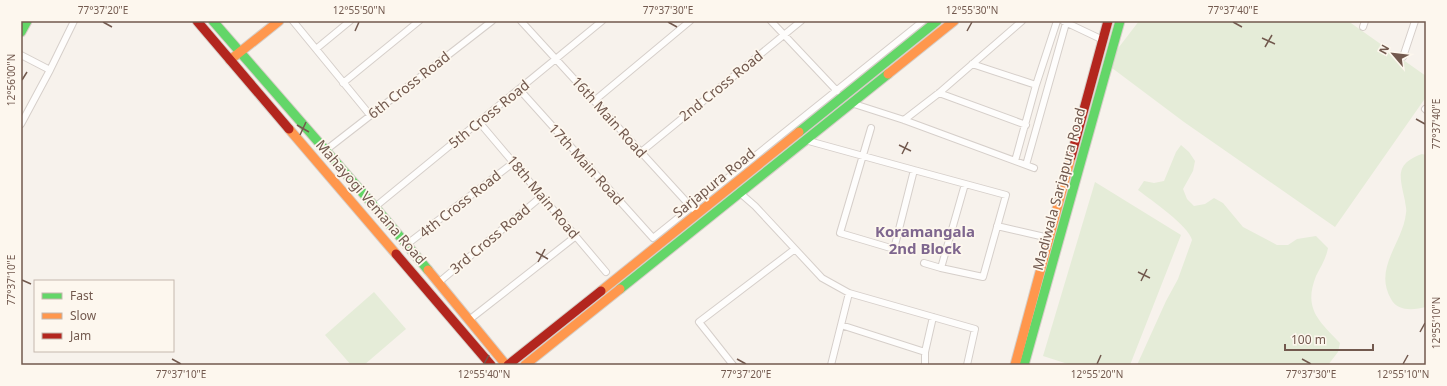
<svg xmlns="http://www.w3.org/2000/svg" width="1447" height="386" font-family="'Noto Sans',sans-serif">
<rect width="100%" height="100%" fill="#f7f2ec"/>
<path fill="#e5ecd8" d="M1139,21h209l78,55v21l-91,130 -151,-105 -72,-54 4,-17z
M1181,145l8,7 6,9 -2,10 -10,18 4,10 7,7 11,-2 9,-6 9,5 20,24 34,18h11l9,-6 19,-3 12,12c-2,11 -7,18 -12,28 -13,33 3,45 24,67l-2,9 -10,13h-191l29,-64 12,-22 14,-39c-3,-14 -41,-40 -54,-50l6,-9 10,2 10,-2 12,-29z
M1422,154l4,1v152c-12,3 -28,5 -35,-8 -18,-31 12,-56 15,-86 1,-4 -1,-9 -1,-12 -5,-24 -11,-37 17,-47z
M1095,182l86,53 -51,130h-59l-28,-9z
M374,292l32,37 -42,36h-13l-26,-30z"/>
<g fill="none" stroke-linecap="round" stroke-linejoin="round">
<g stroke="#d6cfca" stroke-width="8">
<path id="street" d="M293,21l77,94
M521,21l172,188
M771,21l66,70
M1063,21l40,19
M1363,27l2,-6
M316,49l34,-28
M21,55l29,15
M1403,57l12,-36
M972,64l64,21
M343,83l76,-62
M519,89l134,149 270,-217
M939,93l87,32
M594,101l96,-80
M851,103l53,17 130,48
M1425,109l1,1
M904,120l35,-27 83,-72
M479,122l127,150
M21,124l29,-54 24,-49
M805,140l109,30 -20,79 -54,-16 31,-105
M326,150l166,-129
M641,152l160,-131
M1015,161l21,-76 21,-64
M1026,165l40,-142
M914,170l92,25 -23,82 -42,-9 24,-84
M740,193l15,13 67,72 27,15 126,36 -8,36
M375,207l227,-186
M997,226l52,12
M406,245l107,-82
M924,263l17,5
M438,283l104,-87
M469,320l107,-84
M841,325l84,27
M733,365l-34,-43 96,-73
M831,365l18,-72
M925,365v-13l8,-35"/>
</g>
<g stroke="#d6cec8" stroke-width="11">
<path id="fast" d="M213,21l162,186 53,63
M21,32l6,-11
M799,132l138,-111
M620,289l268,-215
M1024,365l96,-344"/>
</g>
<g stroke="#d6cec8" stroke-width="11">
<path id="slow" d="M230,60l49,-39
M888,74l66,-53
M289,129l107,125
M428,270l78,95
M601,291l198,-159
M525,365l95,-76
M1015,365l56,-208"/>
</g>
<g stroke="#d6cec8" stroke-width="11">
<path id="jam" d="M197,21l92,108
M1071,157l37,-136
M396,254l95,111
M508,365l93,-74"/>
</g>
<use href="#street" stroke="#fefdfc" stroke-width="6"/>
<use href="#fast" stroke="#63d668" stroke-width="9"/>
<use href="#slow" stroke="#ff974d" stroke-width="9"/>
<use href="#jam" stroke="#b3261e" stroke-width="9"/>
</g>
<path fill="none" stroke="#72594e" stroke-width="1.5" d="M103,22l9,5M668,22l9,5M1233,22l9,5M355,31l4,-9M967,31l5,-9M1262,38l13,6M1265,47l7,-12M22,80l5,-8M1416,119l9,5M297,125l12,7M300,135l6,-13M899,145l12,6M902,154l6,-12M536,252l12,7M538,262l7,-13M1138,272l12,6M22,280l9,4M1141,281l6,-12M1420,332l5,-9M172,359l9,5M737,359l9,5M1302,359l9,5M484,364l5,-9M1097,364l4,-9M1403,364l5,-9"/>
<g text-anchor="middle" stroke-width="3.5" stroke-linejoin="round" paint-order="stroke">
<g font-size="14" fill="#72594e" stroke="#fdf7ee">
<text transform="translate(409 85) rotate(-38)" y="5">6th Cross Road</text>
<text transform="translate(721 86) rotate(-39)" y="5">2nd Cross Road</text>
<text transform="translate(489 114) rotate(-39)" y="5">5th Cross Road</text>
<text transform="translate(609 117) rotate(48)" y="5">16th Main Road</text>
<text transform="translate(586 164) rotate(48)" y="5">17th Main Road</text>
<text transform="translate(714 183) rotate(-39)" y="5">Sarjapura Road</text>
<text transform="translate(1059 189) rotate(-75)" y="5">Madiwala Sarjapura Road</text>
<text transform="translate(543 197) rotate(50)" y="5">18th Main Road</text>
<text transform="translate(371 202) rotate(49)" y="5">Mahayogi Vemana Road</text>
<text transform="translate(460 204) rotate(-38)" y="5">4th Cross Road</text>
<text transform="translate(490 239) rotate(-40)" y="5">3rd Cross Road</text>
</g>
<g font-size="15" font-weight="bold" fill="#7e668e" stroke="#fdf7ee">
<text x="925" y="237">Koramangala<tspan x="925" dy="17">2nd Block</tspan></text>
</g>
</g>
<rect width="1447" height="386" fill="none" stroke="#fdf7ee" stroke-width="44"/>
<rect x="34" y="280" width="140" height="72" fill="#fdf7ee" stroke="#c5b8ae"/>
<rect x="42" y="293" width="20" height="6" fill="#63d668" stroke="#c5b8ae"/>
<text x="70" y="300" font-size="12" fill="#72594e">Fast</text>
<rect x="42" y="313" width="20" height="6" fill="#ff974d" stroke="#c5b8ae"/>
<text x="70" y="320" font-size="12" fill="#72594e">Slow</text>
<rect x="42" y="333" width="20" height="6" fill="#b3261e" stroke="#c5b8ae"/>
<text x="70" y="340" font-size="12" fill="#72594e">Jam</text>
<g transform="translate(1393 54) rotate(298)" stroke="#fdf7ee" stroke-width="3" paint-order="stroke">
<path d="M0-3L7 15L0 10L-7 15Z" fill="#72594e"/>
<text y="-6" font-size="11" font-weight="bold" text-anchor="middle" fill="#72594e">N</text>
</g>
<path d="M1285 344v6h88v-6" fill="none" stroke="#72594e" stroke-width="2"/>
<text x="1291" y="344" font-size="12" fill="#72594e" stroke="#fdf7ee" stroke-width="3" paint-order="stroke">100 m</text>
<rect x="22" y="22" width="1403" height="342" fill="none" stroke="#72594e" stroke-width="1.5"/>
<g font-size="10" text-anchor="middle" fill="#72594e">
<text x="103" y="14">77°37'20"E</text>
<text x="359" y="14">12°55'50"N</text>
<text x="668" y="14">77°37'30"E</text>
<text x="972" y="14">12°55'30"N</text>
<text x="1233" y="14">77°37'40"E</text>
<text transform="translate(11 80) rotate(-90)" y="4">12°56'00"N</text>
<text transform="translate(1436 124) rotate(-90)" y="4">77°37'40"E</text>
<text transform="translate(11 280) rotate(-90)" y="4">77°37'10"E</text>
<text transform="translate(1436 323) rotate(-90)" y="4">12°55'10"N</text>
<text x="181" y="378">77°37'10"E</text>
<text x="484" y="378">12°55'40"N</text>
<text x="746" y="378">77°37'20"E</text>
<text x="1097" y="378">12°55'20"N</text>
<text x="1311" y="378">77°37'30"E</text>
<text x="1403" y="378">12°55'10"N</text>
</g>
</svg>
